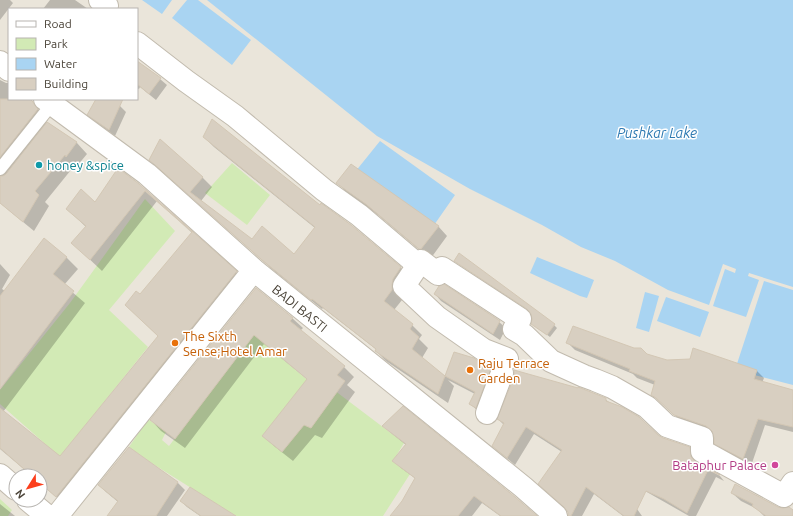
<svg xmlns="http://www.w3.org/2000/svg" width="793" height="516" font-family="Ubuntu,sans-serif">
<rect width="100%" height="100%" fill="#f6f3ec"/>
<path fill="#eae5da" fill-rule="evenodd" d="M0,0h793v516h-793zM9,9h128v90h-128zM16,476h24v24h-24z"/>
<path fill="#d2eab5" d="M232,163l38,32 -23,30 -42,-32z
M145,199l30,32 -66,79 39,37 -88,110 -60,-53v-14l70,-87z
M254,335l63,53 5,-7 82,62 -11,18 17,13 -27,42h-165l5,-8 -70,-44 -24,-17 19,-28 18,13 -4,8 7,6z
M0,499l12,11 -4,6h-8z"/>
<path fill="#a9d4f2" d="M142,0h30l-10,14z
M187,0h11l53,40 -19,25 -60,-47z
M207,0h586v287l-44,-14 -1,3 11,4 -13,37 -33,-11 12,-37 10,4 1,-4 -13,-5 -14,41 -41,-15 -53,-29 -34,-14 -39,-22 -72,-36 -93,-53z
M380,141l75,54 -23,33 -77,-56z
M537,257l57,23 -7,18 -7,-2 -50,-23z
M764,281l29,9v95l-58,-15z
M645,292l14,4 -10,36 -13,-4z
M666,297l43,15 -9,25 -43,-16z"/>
<path fill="#0003" d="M0,0h10l3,3 -13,17z
M50,0h25l13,9h-45z
M137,62l23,17 7,6 -11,15 -16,-13 -1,2 -2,-1z
M0,80l6,3h3v16h19l15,15 1,2 4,4 -2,2 31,21 10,11 -10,12 -2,-1 -30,37 4,4 -15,25 -34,-28z
M97,99h13l10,7 6,6 -11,24 -20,-15 -6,-6z
M204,137l147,89 50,42 9,10 -9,17 1,5 -8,10 18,15 10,10 -3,4 9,9 -6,10 23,19 9,-23 37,13 7,7 -21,36 -7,-6 5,-10 -27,-14 6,6 -6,17 -62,-42 -10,-10 1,-1 -54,-42 -1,1 -49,-39 -107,-96 -7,-5 -9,-10 10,-18 43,37 9,9 -11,14 51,39 42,15 21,-27 -101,-81z
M338,183l100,43 9,10 -16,22h-2l-51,-43 -31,-22z
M138,184l98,88 12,12 -180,223 -28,-24v-7h-8l-32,-27v-185l10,11 -8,14 3,2 39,-52 23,19 11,11 -14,16 21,18 -82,109 58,45 98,-120 -33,-32 14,-10 52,-62 -35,-32 -55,70 -18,-17 2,-27 -19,-18 28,-6z
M256,289l36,29 11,10 -3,3 44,36 10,10 -7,8 8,7 -33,46 -7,-3 -22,26 -19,-15 -11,-10 45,-56 -44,-36 -79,104 -24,-17 -10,-11z
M435,294l64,28 7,6 -6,12 -59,-39z
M532,313l22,12 3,3 -7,9 -18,-13z
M568,343l79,12 19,6 91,10 7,7 -2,5 31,8v41l-28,-7 -14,41 -28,-15 -7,-8 -2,-10 -32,-11 -30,-28 3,-9 -18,-7 -4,-4 -58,-24z
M605,399l5,4 52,36 27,9 8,8 1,8 22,12 4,5 -8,-4 -20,39h-7l-79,-45 32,45h-19l-29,-22 -12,22h-13l-7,-64 -28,-18 -19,31 -14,-12 -8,-7 11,-21 -6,-6z
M384,426l152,90h-36l-18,-13 -10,13h-64l8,-37 -15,-11 -7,-7 12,-16 -15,-12z
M129,448l49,35 7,7 -18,26h-59l10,-14 -12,-10 -7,-7z
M732,493l46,15 13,3 2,-2v7h-29l-7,-7 -16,-8z
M181,501l47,15h-28l-13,-9z
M0,504l15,12h-15z"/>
<path fill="#d8cfc1" stroke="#d3c7b4" d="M137,61l24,17 -12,16 -12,-10z
M0,99h30l3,3 1,2 4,5 -38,48z
M96,99h27l-14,31 -22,-15z
M212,119l108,86 1,-2 30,22 50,42 -8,12 -1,6v5l-8,11 29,23 -3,5 9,8 -7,12 33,27 -7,18 -63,-43 1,-2 -64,-50 -1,1 -49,-40 -107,-95 -6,-5 11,-21 43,38 -13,15 62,47 10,-13 32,28 21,-27 -112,-90z
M47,122l30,20 -11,15 -1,-2 -30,36 4,4 -16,27 -23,-19v-27h3l3,-2z
M351,164l88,62 -18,23h-2l-52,-44 -31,-22z
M118,168l21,16 98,87 -181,226 -16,-14v-7h-8l-32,-28v-40l60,48 98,-120 -33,-31 11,-14 4,3 52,-62 -47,-41 -55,69 -19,-17 15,-17 -20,-17 15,-20 14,13z
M44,238l23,19 -14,17 21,17 -74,98v-93z
M459,253l96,71 -8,11 -16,-11 1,-5 -1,-5 -4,-5 -73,-48z
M444,284l56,37 -7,13 -59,-40 5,-8z
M256,288l37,30 -3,3 55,45 -8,9 8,6 -34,47 -7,-3 -22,27 -20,-16 45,-57 -53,-44 -79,104 -25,-19z
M573,326l61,22h7l6,6 20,6 23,-1 3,-11 64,22 -3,9 39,11v37l-35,-8 -15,40 -29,-15v-6l-2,-7 -6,-5 -32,-11 -18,-17 -5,-3 4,-14 -26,-10 1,-2 -64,-26z
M454,352l20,6 5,4 13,4 -16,42 -7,-4 6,-12 -30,-16z
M514,370l64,18v-1l28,11v3l16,6 17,10 19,18 5,3 27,9 1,10 5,5 24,13 -12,-5 -21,43 -23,-14 -18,-8 -12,25h-10l-38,-29 -15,29h-3v-4l-4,-5 -26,-23 24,-34 -36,-23 -19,31 -15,-12 12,-23 -7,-4 17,-42z
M403,406l112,91 22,19h-36l-27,-20 -16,20h-68l12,-15 13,-23 -23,-17 14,-17 -24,-18z
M129,447l49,35 -22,34h-49l11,-15 -20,-16z
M735,484l43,23 5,1 6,-1 4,3v6h-27l-14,-10 1,-2 -22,-11z
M190,487l46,29h-35l-21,-15z"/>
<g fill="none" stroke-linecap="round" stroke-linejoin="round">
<g stroke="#c2bbae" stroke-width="14">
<path id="lane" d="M0,169l52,-65"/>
</g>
<g stroke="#c2bbae" stroke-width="24">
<path id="street" d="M100,0l7,6 -2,3
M137,43l49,38 49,35 89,74 35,25 59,50 -14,21 33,31 47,33 23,9
M0,62l9,8
M45,99l102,75 107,96 269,217 33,29
M421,261l17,13 4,-6 78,51 -6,10 10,6 27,26 33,15 11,4 17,7 35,20 20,19 35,12v13l82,45 9,-13
M487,413l15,-40
M0,475l16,14
M28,500l19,16
M57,516l197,-246"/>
</g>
<use href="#lane" stroke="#fff" stroke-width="12"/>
<use href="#street" stroke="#fff" stroke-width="22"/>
</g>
<circle fill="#0f9aa8" stroke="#fff" stroke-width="1.5" cx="39" cy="165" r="4"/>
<g fill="#e8710a" stroke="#fff" stroke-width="1.5">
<circle cx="175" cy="343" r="4"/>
<circle cx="470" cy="370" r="4"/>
</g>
<circle fill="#d1479c" stroke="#fff" stroke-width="1.5" cx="775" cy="465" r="4"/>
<g text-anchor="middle" stroke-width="3" stroke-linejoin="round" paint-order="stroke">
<g font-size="13" fill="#0d838f" stroke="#fff" text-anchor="start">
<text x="47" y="170">honey &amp;spice</text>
</g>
<g font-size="13" fill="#4b4439" stroke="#fff">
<text transform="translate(300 308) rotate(39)" y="5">BADI BASTI</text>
</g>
<g font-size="13" fill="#c56008" stroke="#fff" text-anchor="start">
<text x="183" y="341">The Sixth<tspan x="183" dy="15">Sense;Hotel Amar</tspan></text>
<text x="478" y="368">Raju Terrace<tspan x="478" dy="15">Garden</tspan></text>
</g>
<g font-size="13" fill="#b23c85" stroke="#fff" text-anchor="end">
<text x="767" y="470">Bataphur Palace</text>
</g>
<g font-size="14" font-style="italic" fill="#2e7ab2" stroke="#fff">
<text x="657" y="138">Pushkar Lake</text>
</g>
</g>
<rect x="8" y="8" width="130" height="92" fill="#ffffff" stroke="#b7b4b0"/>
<rect x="16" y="21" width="20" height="6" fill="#ffffff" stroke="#b7b4b0"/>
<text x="44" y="28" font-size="12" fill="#4b4439">Road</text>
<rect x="16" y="38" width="20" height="12" fill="#d2eab5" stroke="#b7b4b0"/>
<text x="44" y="48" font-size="12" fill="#4b4439">Park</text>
<rect x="16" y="58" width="20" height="12" fill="#a9d4f2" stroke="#b7b4b0"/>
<text x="44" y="68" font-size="12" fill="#4b4439">Water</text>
<rect x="16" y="78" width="20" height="12" fill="#d8cfc1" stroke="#b7b4b0"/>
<text x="44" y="88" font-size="12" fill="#4b4439">Building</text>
<g transform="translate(28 488) rotate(233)"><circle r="19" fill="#ffffff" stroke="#b7b4b0"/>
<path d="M0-3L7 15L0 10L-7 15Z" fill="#fc3f1d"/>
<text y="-6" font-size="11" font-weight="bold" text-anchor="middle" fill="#4b4439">N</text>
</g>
</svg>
